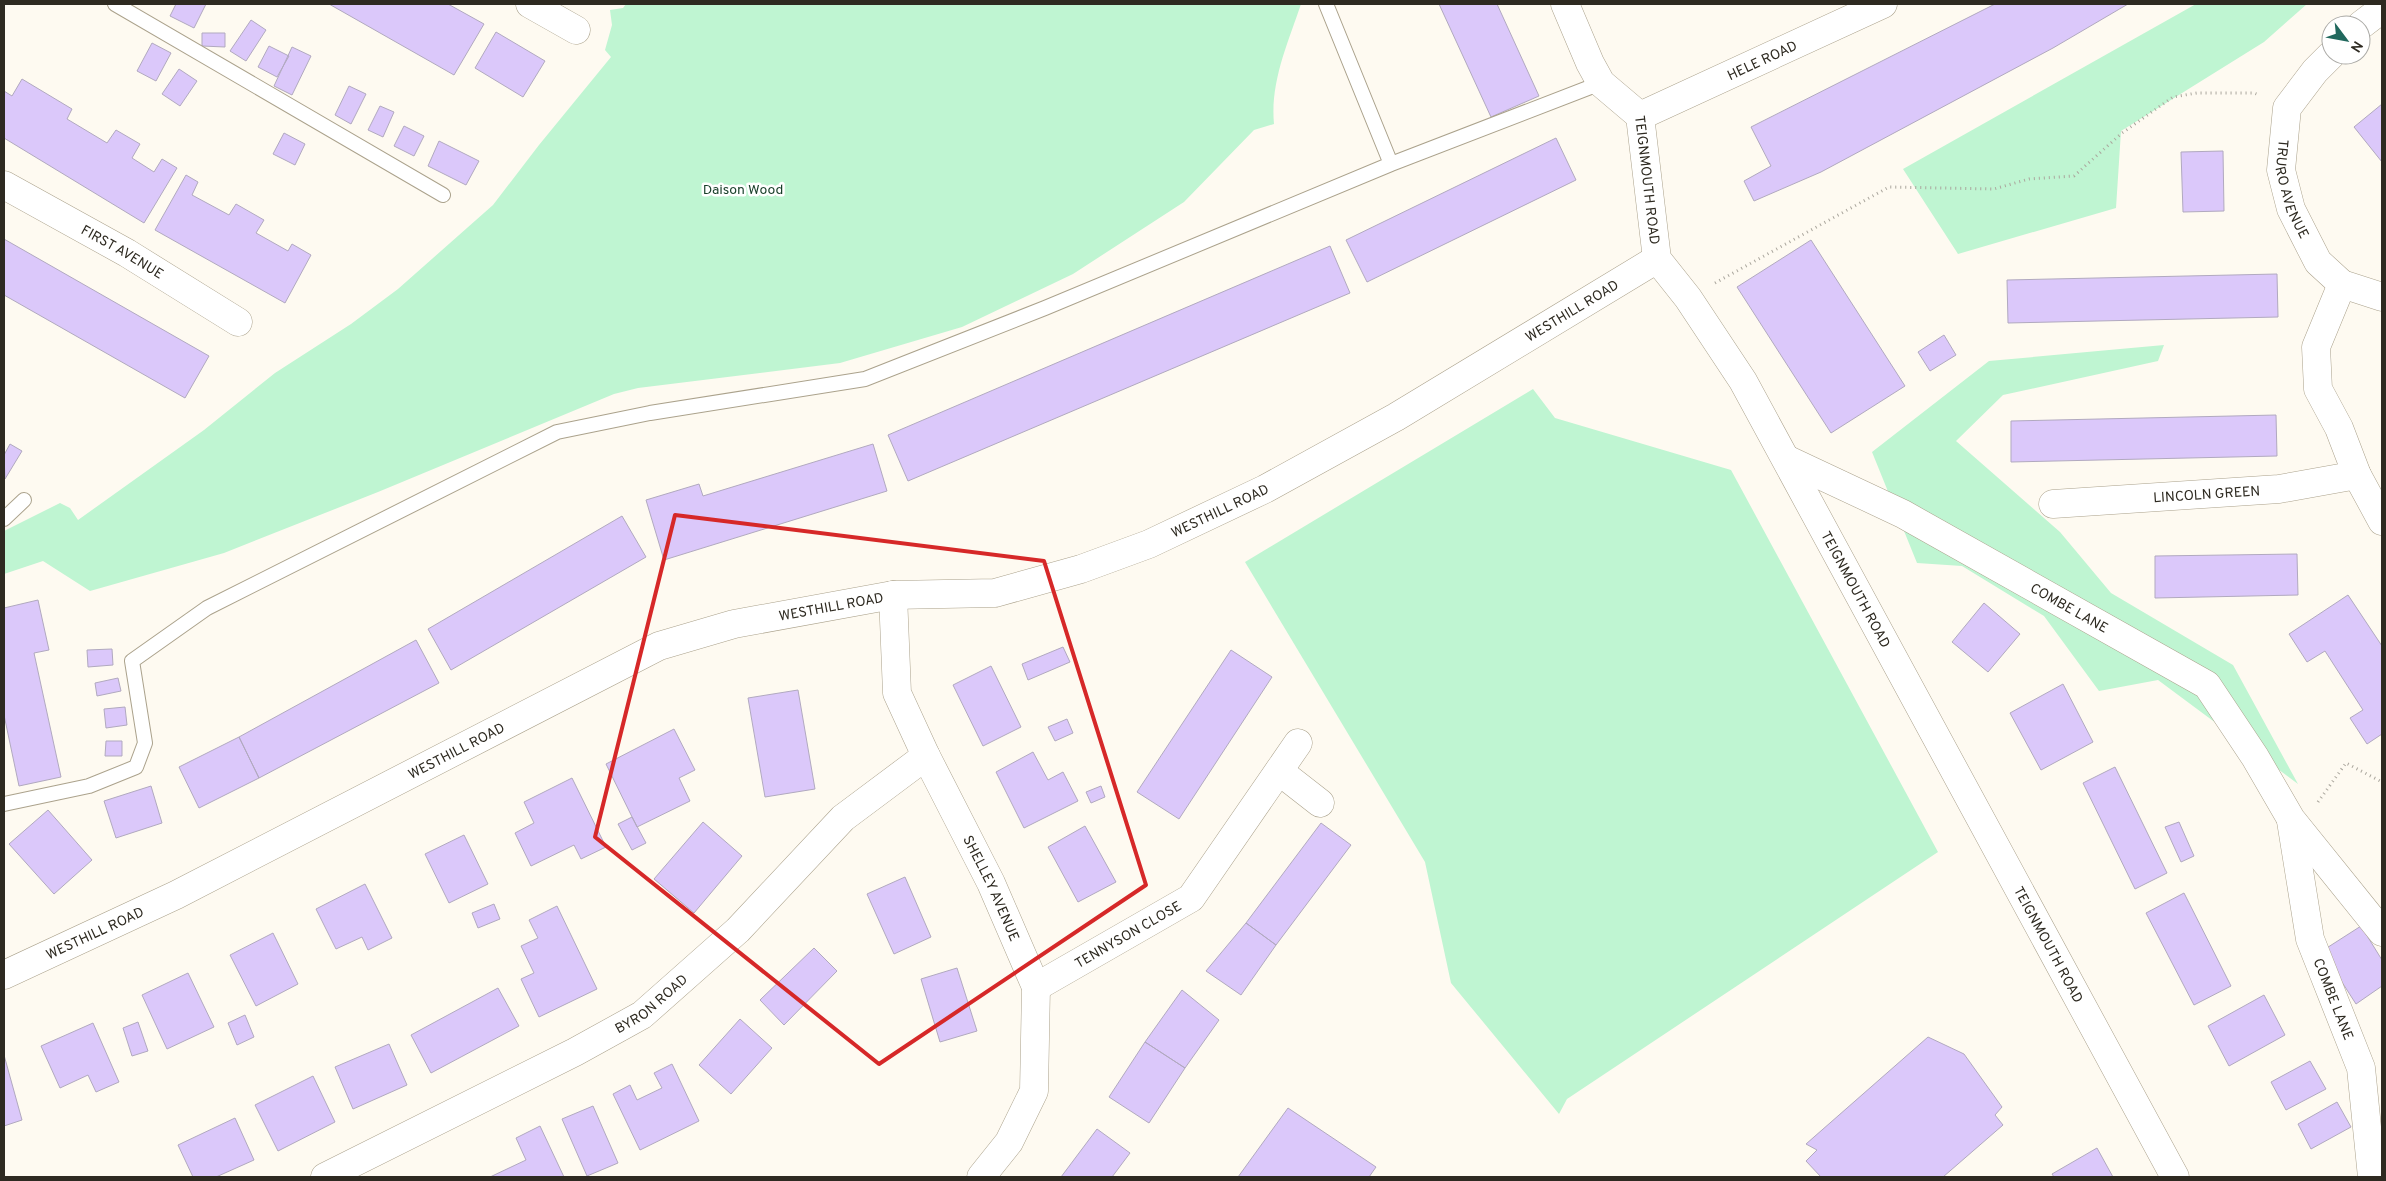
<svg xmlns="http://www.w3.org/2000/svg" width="2386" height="1181" font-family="Overpass,sans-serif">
<rect width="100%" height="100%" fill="#fefaf1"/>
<path fill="#bff5d2" d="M626,4h675c-13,39 -31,78 -27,120l-20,6 -70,72 -111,72 -111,53 -122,36 -202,25 -24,6 -236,98 -154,61 -134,38 -47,-30 -39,13v-43l56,-28 10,5 8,12 126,-90 71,-57 76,-49 47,-35 95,-84 46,-60 72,-88 -6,-7 7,-25 -2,-15 13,-2z
M2196,4h111l-43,38 -143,89 -5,77 -158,46 -55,-85z
M2164,345l-6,16 -155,34 -47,46 104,91 51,61 122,72 65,119 -140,-104 -59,11 -55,-75 -82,-50 -45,-3 -45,-111 117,-91z
M1533,389l22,29 176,52 207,382 -371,247 -8,15 -108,-131 -26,-121 -180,-300z"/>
<path fill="#dbc8fa" stroke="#b1a9bf" d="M176,4h30l-12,24 -24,-12z
M329,4h119l36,20 -30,51z
M1439,4h58l42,92 -48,21z
M1995,4h133l-75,44 -232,124 -67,29 -10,-20 27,-15 -20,-39z
M251,20l15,10 -20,31 -16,-10z
M496,32l49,29 -22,36 -48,-29z
M202,33h23v14l-23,-1z
M152,43l19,10 -15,28 -19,-10z
M269,46l20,10 -12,21 -19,-10z
M292,47l19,9 -19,39 -18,-9z
M179,69l18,12 -17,25 -18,-12z
M22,79l50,30 -5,10 40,24 9,-13 24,14 -8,14 22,14 8,-13 15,9 -33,55 -140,-85v-47l8,5z
M349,86l17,8 -15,30 -16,-9z
M2382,104v58l-28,-35z
M380,106l14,6 -11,25 -15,-7z
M404,126l20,10 -10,20 -20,-10z
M284,133l21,11 -10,21 -22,-11z
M1556,138l20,42 -209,102 -21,-42z
M439,141l40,20 -13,24 -38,-19z
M2223,151l1,60 -41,1 -2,-60z
M186,175l12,7 -6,13 37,20 7,-11 28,16 -8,13 32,18 4,-7 19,11 -26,48 -130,-73z
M4,239l205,117 -24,42 -181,-103z
M1811,240l94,146 -74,47 -94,-146z
M1330,246l20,47 -442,188 -20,-46z
M2277,274l1,43 -270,6 -1,-43z
M1944,335l12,20 -26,16 -12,-19z
M2276,415l1,41 -266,6v-41z
M10,444l12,7 -17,28 -1,-24z
M873,444l14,47 -223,69 -18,-60 53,-16 4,12z
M622,516l24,41 -195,113 -23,-41z
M2297,554l1,41 -143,3v-42z
M2348,595l34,51v88l-15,10 -17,-26 13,-8 -38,-59 -18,11 -18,-28z
M38,600l11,50 -15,3 27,124 -42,9 -15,-71v-107z
M1984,603l36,31 -32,38 -36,-30z
M416,640l23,43 -180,95 -20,-41z
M1063,647l7,15 -42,18 -6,-16z
M112,649l1,16 -25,2 -1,-17z
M1231,650l41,27 -93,142 -42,-27z
M991,666l30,61 -38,19 -30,-61z
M118,678l3,13 -24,5 -2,-13z
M2063,684l30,58 -52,28 -31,-57z
M798,690l17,99 -50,8 -17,-99z
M125,707l2,18 -21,3 -2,-19z
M1067,719l6,14 -18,8 -7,-14z
M674,729l21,41 -16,8 11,23 -53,26 -31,-63z
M239,737l20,41 -60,30 -20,-41z
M106,741h16v15h-17z
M1033,752l15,28 15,-8 15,29 -54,27 -28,-56z
M2115,767l52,106 -32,16 -52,-106z
M572,778l34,69 -25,12 -7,-14 -43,21 -16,-33 19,-10 -10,-21z
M151,786l11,37 -46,15 -12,-37z
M1101,786l4,11 -14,6 -5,-11z
M48,810l44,50 -38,34 -45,-50z
M632,817l14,26 -14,7 -14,-26z
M703,822l39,34 -48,57 -40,-34z
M2179,822l15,34 -13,6 -16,-35z
M1321,823l30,22 -75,100 -30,-22z
M1085,826l31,56 -38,20 -30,-55z
M464,835l24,49 -39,19 -24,-49z
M905,877l26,60 -37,17 -27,-60z
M365,884l27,54 -24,12 -6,-13 -26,12 -20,-40z
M2184,893l47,93 -37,19 -48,-92z
M494,904l6,15 -22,9 -6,-15z
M557,906l40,83 -58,28 -18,-38 13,-6 -13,-27 17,-8 -9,-18z
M1246,923l30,22 -35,50 -35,-24z
M2361,926l21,34v26l-26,18 -34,-53z
M273,933l25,51 -42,22 -26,-51z
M814,948l23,23 -53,54 -24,-25z
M957,968l20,63 -37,11 -19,-63z
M188,973l26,54 -47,22 -25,-54z
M498,988l21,38 -88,47 -20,-38z
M1182,990l37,30 -34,48 -40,-26z
M2264,995l21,40 -56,31 -21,-40z
M245,1015l9,22 -17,8 -9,-22z
M740,1019l32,29 -41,46 -32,-29z
M138,1022l10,29 -16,5 -9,-28z
M93,1023l26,59 -23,10 -8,-17 -28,13 -19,-42z
M1928,1037l36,17 38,53 -7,8 8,10 -60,52h-122l-15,-16 11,-11 -11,-6z
M1145,1042l40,26 -36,55 -40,-26z
M389,1044l18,41 -54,24 -18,-42z
M4,1055l18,65 -18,6z
M2310,1061l16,28 -40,21 -15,-28z
M672,1064l27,57 -59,29 -27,-56 17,-9 7,15 25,-12 -8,-15z
M313,1076l22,46 -57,29 -23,-46z
M2337,1102l14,25 -40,22 -13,-25z
M593,1106l25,57 -31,13 -25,-57z
M1288,1108l88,59 -7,10h-131z
M235,1118l19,42 -38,17h-23l-15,-32z
M540,1126l24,51h-74l36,-17 -10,-22z
M1097,1129l33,24 -18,24h-51z
M2097,1148l16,29h-59l-2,-3z"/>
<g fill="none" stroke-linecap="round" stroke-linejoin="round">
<g stroke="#aba28c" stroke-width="16">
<path id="service" d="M115,4l328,191
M1326,4l65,160
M4,519l20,-19
M4,804l85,-18 47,-19 9,-24 -13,-82 75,-53 350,-176 93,-19 215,-34 180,-71 346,-144 210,-81"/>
</g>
<g stroke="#aba28c" stroke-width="29">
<g id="minor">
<path d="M530,4l46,26"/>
<path d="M2361,25l21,-16"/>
<path id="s1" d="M2331,55l-16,16 -28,37 -6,62 10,39 27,53 24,22 40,13"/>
<path id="s2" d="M4,185l123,68 111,69"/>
<path d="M2342,284l-26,63 2,42 21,39 18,47 25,46"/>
<path id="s3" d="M1788,460l115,54 304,171 48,72 36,62 91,113"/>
<path id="s4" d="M2053,504l226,-15 78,-14"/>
<path id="s5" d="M893,595l4,98 29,63 65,127 45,104 -2,104 -25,51 -28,35"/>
<path d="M1279,771l41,32"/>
<path id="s6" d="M2291,821l19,118 51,129 11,109"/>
<path id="s7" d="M1036,987l155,-89 107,-155"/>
<path id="s8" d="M325,1177l250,-125 67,-37 96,-85 105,-112 83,-62"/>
</g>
</g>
<g stroke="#aba28c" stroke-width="29">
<g id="tertiary">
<path d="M1565,4l25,59 11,20 39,33"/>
<path id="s9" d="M4,975l172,-80 483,-249 75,-22 159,-29 102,-2 86,-24 68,-25 116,-55 131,-72 261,-158"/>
</g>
</g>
<g stroke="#aba28c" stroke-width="29">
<g id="secondary">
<path id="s10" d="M1883,4l-243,112 17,143 31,39 55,83 432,796"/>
</g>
</g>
<path stroke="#aaa69d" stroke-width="3" stroke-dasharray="1 4" stroke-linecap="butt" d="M1715,283l174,-96 105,2 35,-10 45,-3 48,-43 51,-36 24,-4h57l5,2
M2318,802l28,-39 36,19"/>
<use href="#service" stroke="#fff" stroke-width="14"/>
<use href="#minor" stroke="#fff" stroke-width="28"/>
<use href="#tertiary" stroke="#fff" stroke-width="28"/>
<use href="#secondary" stroke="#fff" stroke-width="28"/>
</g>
<path fill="none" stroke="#d62828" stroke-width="4" stroke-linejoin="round" d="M675,515l369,46 102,324 -267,179 -284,-227z"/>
<g text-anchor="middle" stroke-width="5" stroke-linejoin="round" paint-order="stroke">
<g font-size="14" fill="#2e2a21" stroke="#fff">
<text transform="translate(1762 60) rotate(-25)" y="5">HELE ROAD</text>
<text dy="5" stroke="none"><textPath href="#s10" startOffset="332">TEIGNMOUTH ROAD</textPath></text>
<text dy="5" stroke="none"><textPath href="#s1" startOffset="152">TRURO AVENUE</textPath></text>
<text dy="5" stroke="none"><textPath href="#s2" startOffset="136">FIRST AVENUE</textPath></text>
<text dy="5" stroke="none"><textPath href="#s9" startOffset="1720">WESTHILL ROAD</textPath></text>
<text dy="5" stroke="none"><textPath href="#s4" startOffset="154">LINCOLN GREEN</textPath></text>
<text dy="5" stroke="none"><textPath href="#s9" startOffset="1315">WESTHILL ROAD</textPath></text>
<text dy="5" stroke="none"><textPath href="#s10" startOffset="798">TEIGNMOUTH ROAD</textPath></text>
<text dy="5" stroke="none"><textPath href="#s9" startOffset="910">WESTHILL ROAD</textPath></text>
<text dy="5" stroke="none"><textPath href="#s3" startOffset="318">COMBE LANE</textPath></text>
<text dy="5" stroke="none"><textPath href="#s9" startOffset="505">WESTHILL ROAD</textPath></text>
<text dy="5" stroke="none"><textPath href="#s5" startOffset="315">SHELLEY AVENUE</textPath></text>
<text dy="5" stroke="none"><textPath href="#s9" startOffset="100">WESTHILL ROAD</textPath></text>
<text dy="5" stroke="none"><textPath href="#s7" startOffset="106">TENNYSON CLOSE</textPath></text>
<text dy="5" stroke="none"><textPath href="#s10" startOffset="1202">TEIGNMOUTH ROAD</textPath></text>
<text dy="5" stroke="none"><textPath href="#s6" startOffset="184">COMBE LANE</textPath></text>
<text dy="5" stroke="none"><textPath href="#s8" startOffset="370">BYRON ROAD</textPath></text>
</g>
<g font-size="14" fill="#173e28" stroke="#fff">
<text x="743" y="194">Daison Wood</text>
</g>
</g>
<rect width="2386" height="1181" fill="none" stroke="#2e2a21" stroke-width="10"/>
<g transform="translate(2346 40) rotate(122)"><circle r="24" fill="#ffffff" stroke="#abaaa6"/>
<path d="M0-4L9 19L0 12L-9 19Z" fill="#21685d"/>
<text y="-8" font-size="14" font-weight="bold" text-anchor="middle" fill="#2e2a21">N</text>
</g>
</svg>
